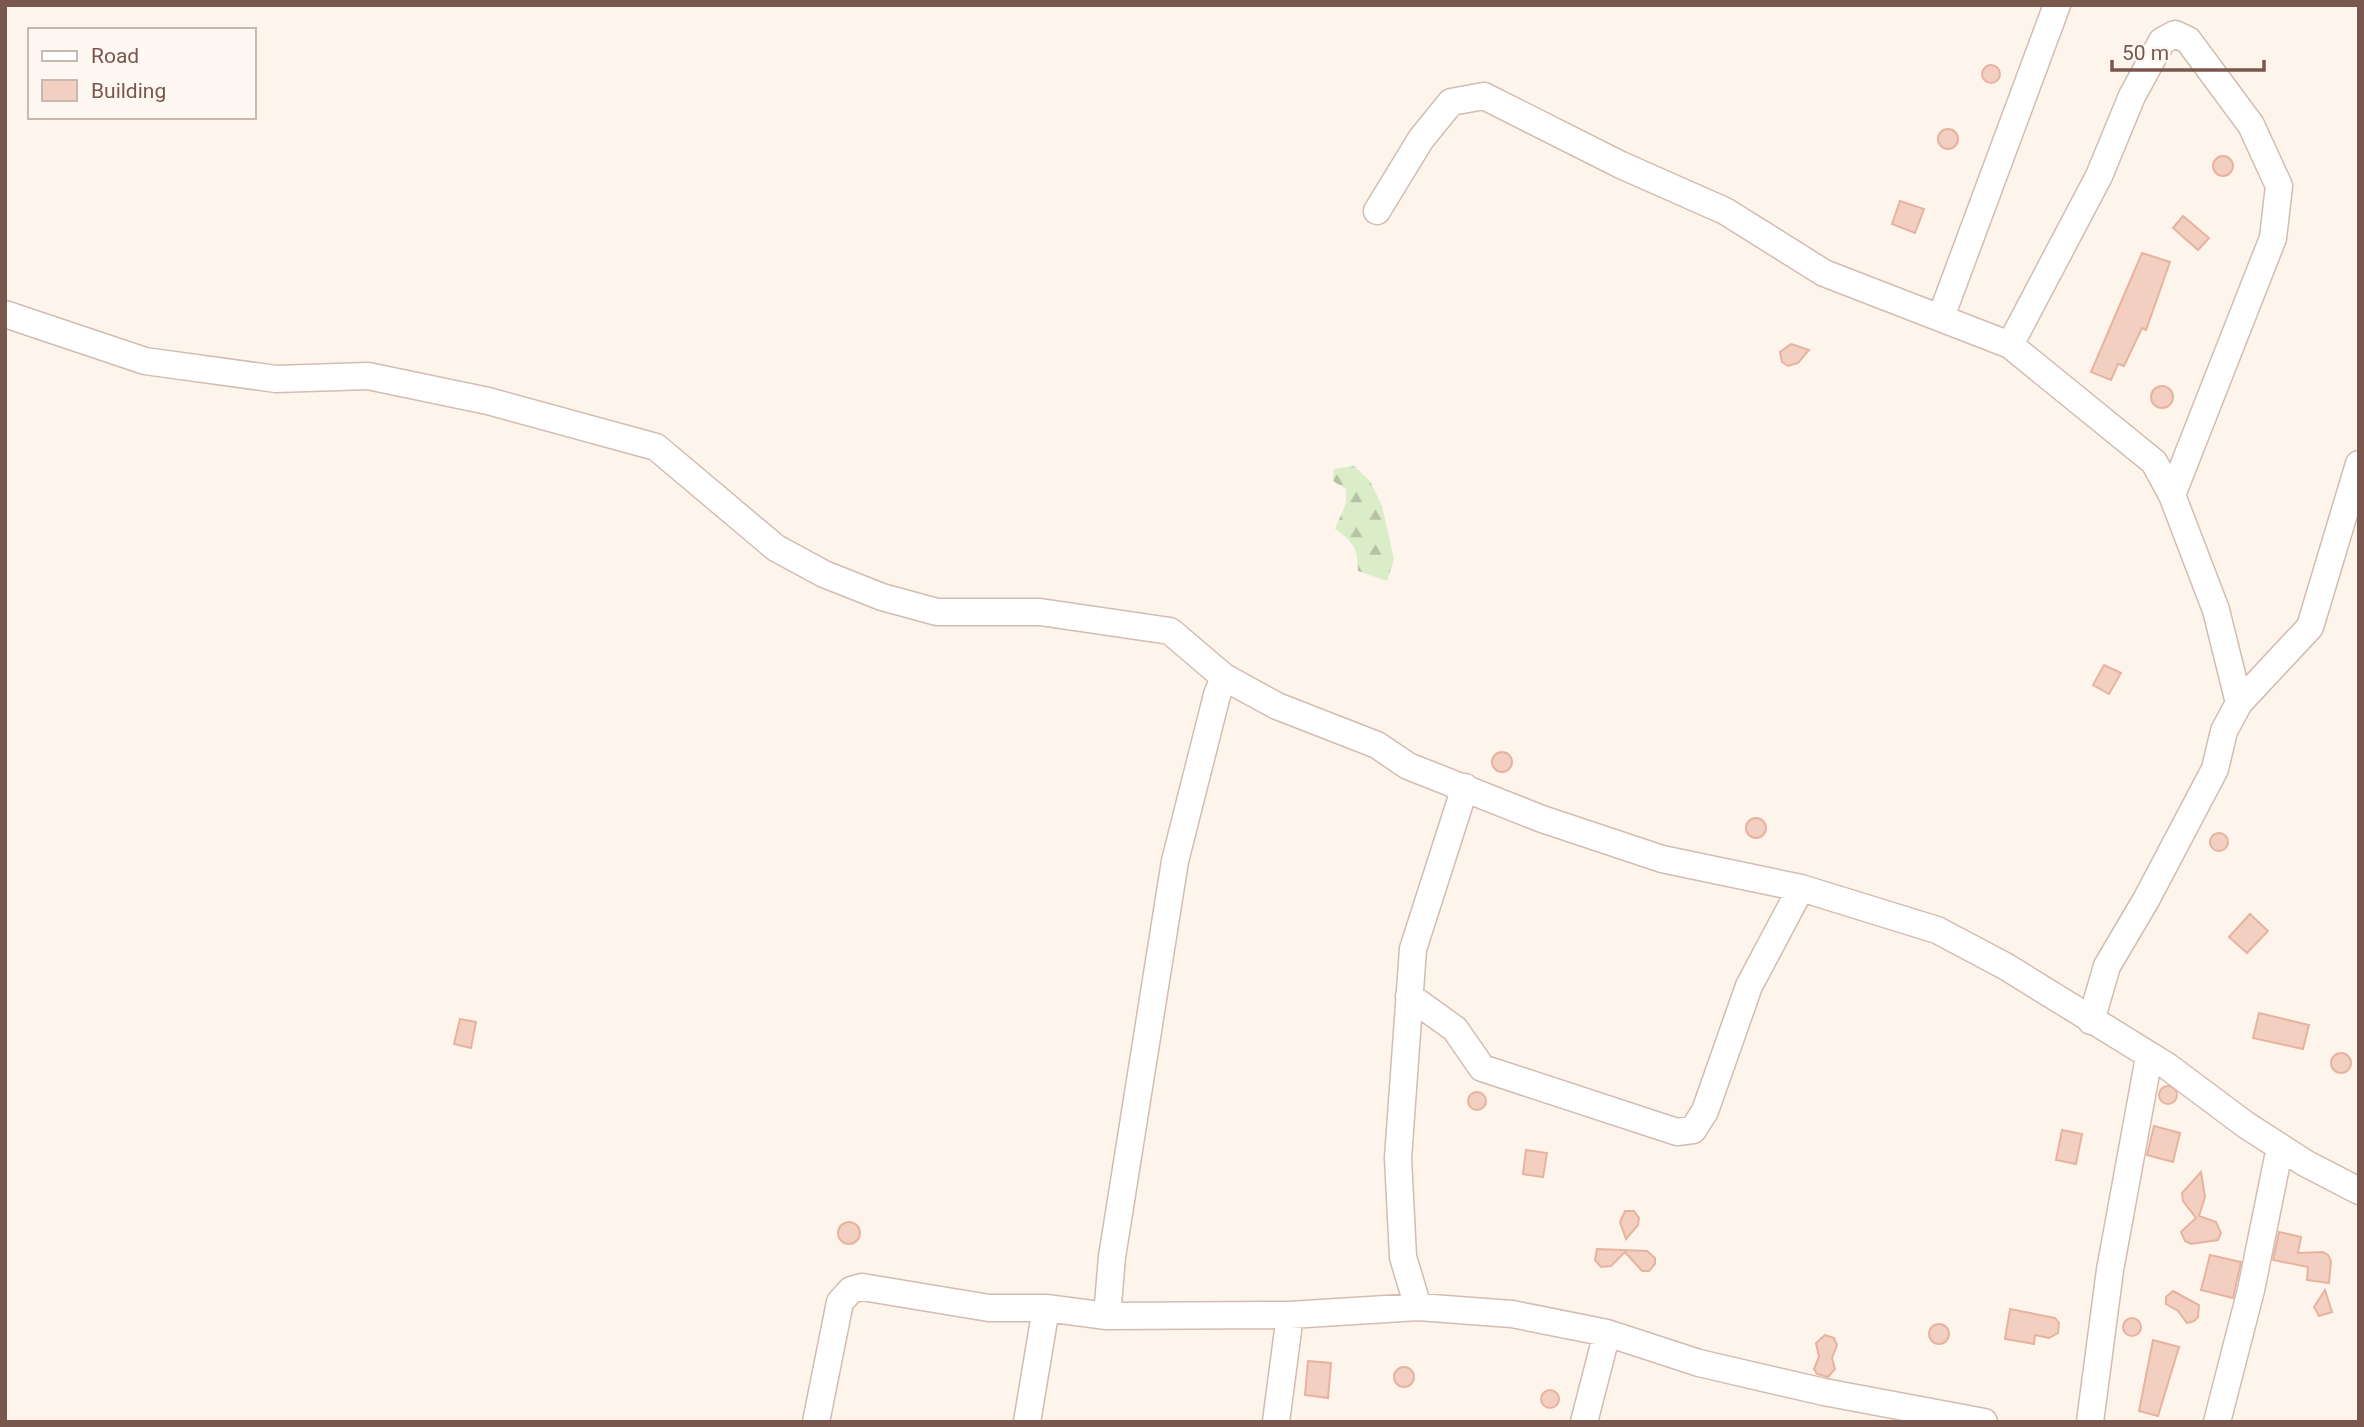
<svg xmlns="http://www.w3.org/2000/svg" width="2364" height="1427" font-family="Roboto,sans-serif">
<defs>
<pattern id="forest-firs" width="22" height="20" patternUnits="userSpaceOnUse" patternTransform="scale(1.75)"><rect width="22" height="20" fill="#dbecc8"/><path d="M5 1l3.5 6h-7zM16 11l3.5 6h-7z" fill="#b7c2a5"/></pattern>
</defs>
<rect width="100%" height="100%" fill="#fdf4eb"/>
<path fill="url(#forest-firs)" d="M1354,466l16,15 12,25 12,53 -7,22 -29,-10c0,-22 -5,-30 -23,-42l11,-26v-14l-13,-8 1,-12z"/>
<path fill="#f3cfc2" stroke="#e7b3a1" stroke-width="2" d="M1982 74a9 9 0 1 1 18 0a9 9 0 1 1-18 0Z
M1938 139a10 10 0 1 1 20 0a10 10 0 1 1-20 0Z
M2213 166a10 10 0 1 1 20 0a10 10 0 1 1-20 0Z
M1900,201l24,8 -9,24 -23,-9z
M2183,216l26,22 -11,12 -25,-22z
M2142,253l28,9 -24,68 -4,-2 -18,38 -6,-2 -7,16 -20,-8z
M1791,344l18,6 -11,13 -10,3 -6,-4 -2,-10z
M2151 397a11 11 0 1 1 22 0a11 11 0 1 1-22 0Z
M2104,665l17,8 -12,21 -16,-9z
M1492 762a10 10 0 1 1 20 0a10 10 0 1 1-20 0Z
M1746 828a10 10 0 1 1 20 0a10 10 0 1 1-20 0Z
M2210 842a9 9 0 1 1 18 0a9 9 0 1 1-18 0Z
M2250,914l18,17 -21,22 -18,-16z
M2259,1013l50,12 -6,24 -50,-11z
M460,1019l16,3 -5,26 -17,-4z
M2331 1063a10 10 0 1 1 20 0a10 10 0 1 1-20 0Z
M2159 1095a9 9 0 1 1 18 0a9 9 0 1 1-18 0Z
M1468 1101a9 9 0 1 1 18 0a9 9 0 1 1-18 0Z
M2154,1126l26,7 -7,29 -26,-7z
M2062,1130l20,4 -6,30 -20,-4z
M1526,1150l21,3 -4,24 -20,-3z
M2201,1172l4,25 -6,19 17,6 5,11 -3,7 -27,4 -6,-3 -4,-9 15,-14 -13,-17 -1,-8z
M1625,1211h9l5,7 -1,7 -12,14 -6,-17z
M838 1233a11 11 0 1 1 22 0a11 11 0 1 1-22 0Z
M2279,1232l22,5 -3,16 25,-1 5,3 3,6 -2,22 -22,-3 1,-13 -35,-7z
M1597,1249l50,2 8,7v6l-6,7h-7l-17,-19 -14,14 -10,1 -6,-7z
M2210,1255l31,7 -8,36 -32,-8z
M2325,1290l7,22 -13,4 -5,-9z
M2173,1291l26,14 -1,12 -4,4 -7,2 -9,-12 -12,-7v-7z
M2010,1309l45,9 4,5 -1,10 -9,5 -14,-3 -1,9 -29,-5z
M2123 1327a9 9 0 1 1 18 0a9 9 0 1 1-18 0Z
M1929 1334a10 10 0 1 1 20 0a10 10 0 1 1-20 0Z
M1825,1335l9,3 3,7 -5,13 3,11 -7,8 -11,-3 -3,-5 5,-12 -3,-14z
M2153,1340l26,7 -21,69 -19,-5z
M1308,1361l23,2 -3,35 -23,-3z
M1394 1377a10 10 0 1 1 20 0a10 10 0 1 1-20 0Z
M1541 1399a9 9 0 1 1 18 0a9 9 0 1 1-18 0Z"/>
<g fill="none" stroke-linecap="round" stroke-linejoin="round">
<g stroke="#d3bcb2" stroke-width="29">
<path id="minor" d="M1377,211l44,-72 30,-37 33,-6 137,69 104,46 99,62 186,72 144,117 18,33 44,115 23,93 -15,28 -9,38 -69,131 -39,66 -16,55
M5,314l140,47 131,18 92,-3 120,25 168,46 120,101 48,26 58,23 55,15h103l130,19 54,46 53,29 100,39 31,21 134,53 120,40 139,29 136,42 68,36 162,100 79,59 59,38 54,28
M1941,317l116,-312
M2010,345l89,-169 33,-80 30,-55 13,-7 13,6 63,85 28,61 -6,52 -101,257
M2239,703l71,-76 49,-163
M1409,996l46,33 27,39 195,64 16,-2 12,-19 44,-125 52,-98
M1418,1307l-15,-50 -5,-99 15,-209 52,-162
M1107,1316l5,-59 63,-396 42,-166 7,-18
M816,1422l24,-120 11,-12 11,-3 127,21h57l61,8 183,-1 128,-8 94,7 95,19 92,30 125,29 160,30
M1027,1422l19,-114
M1276,1422l14,-107
M1584,1422l23,-89
M2090,1422l20,-152 39,-213
M2217,1422l34,-132 29,-143"/>
</g>
<use href="#minor" stroke="#fff" stroke-width="26"/>
</g>
<rect width="2364" height="1427" fill="none" stroke="#7a574c" stroke-width="14"/>
<rect x="28" y="28" width="228" height="91" fill="#fff8f2" stroke="#cab8b0" stroke-width="2"/>
<rect x="42" y="51" width="35" height="10" fill="#ffffff" stroke="#cab8b0" stroke-width="2"/>
<text x="91" y="63" font-size="21" fill="#7a574c">Road</text>
<rect x="42" y="80" width="35" height="21" fill="#f3cfc2" stroke="#cab8b0" stroke-width="2"/>
<text x="91" y="98" font-size="21" fill="#7a574c">Building</text>
<path d="M2112 60v10h152v-10" fill="none" stroke="#7a574c" stroke-width="3.5"/>
<text x="2122" y="60" font-size="21" fill="#7a574c" stroke="#fff8f2" stroke-width="5" paint-order="stroke">50 m</text>
</svg>
